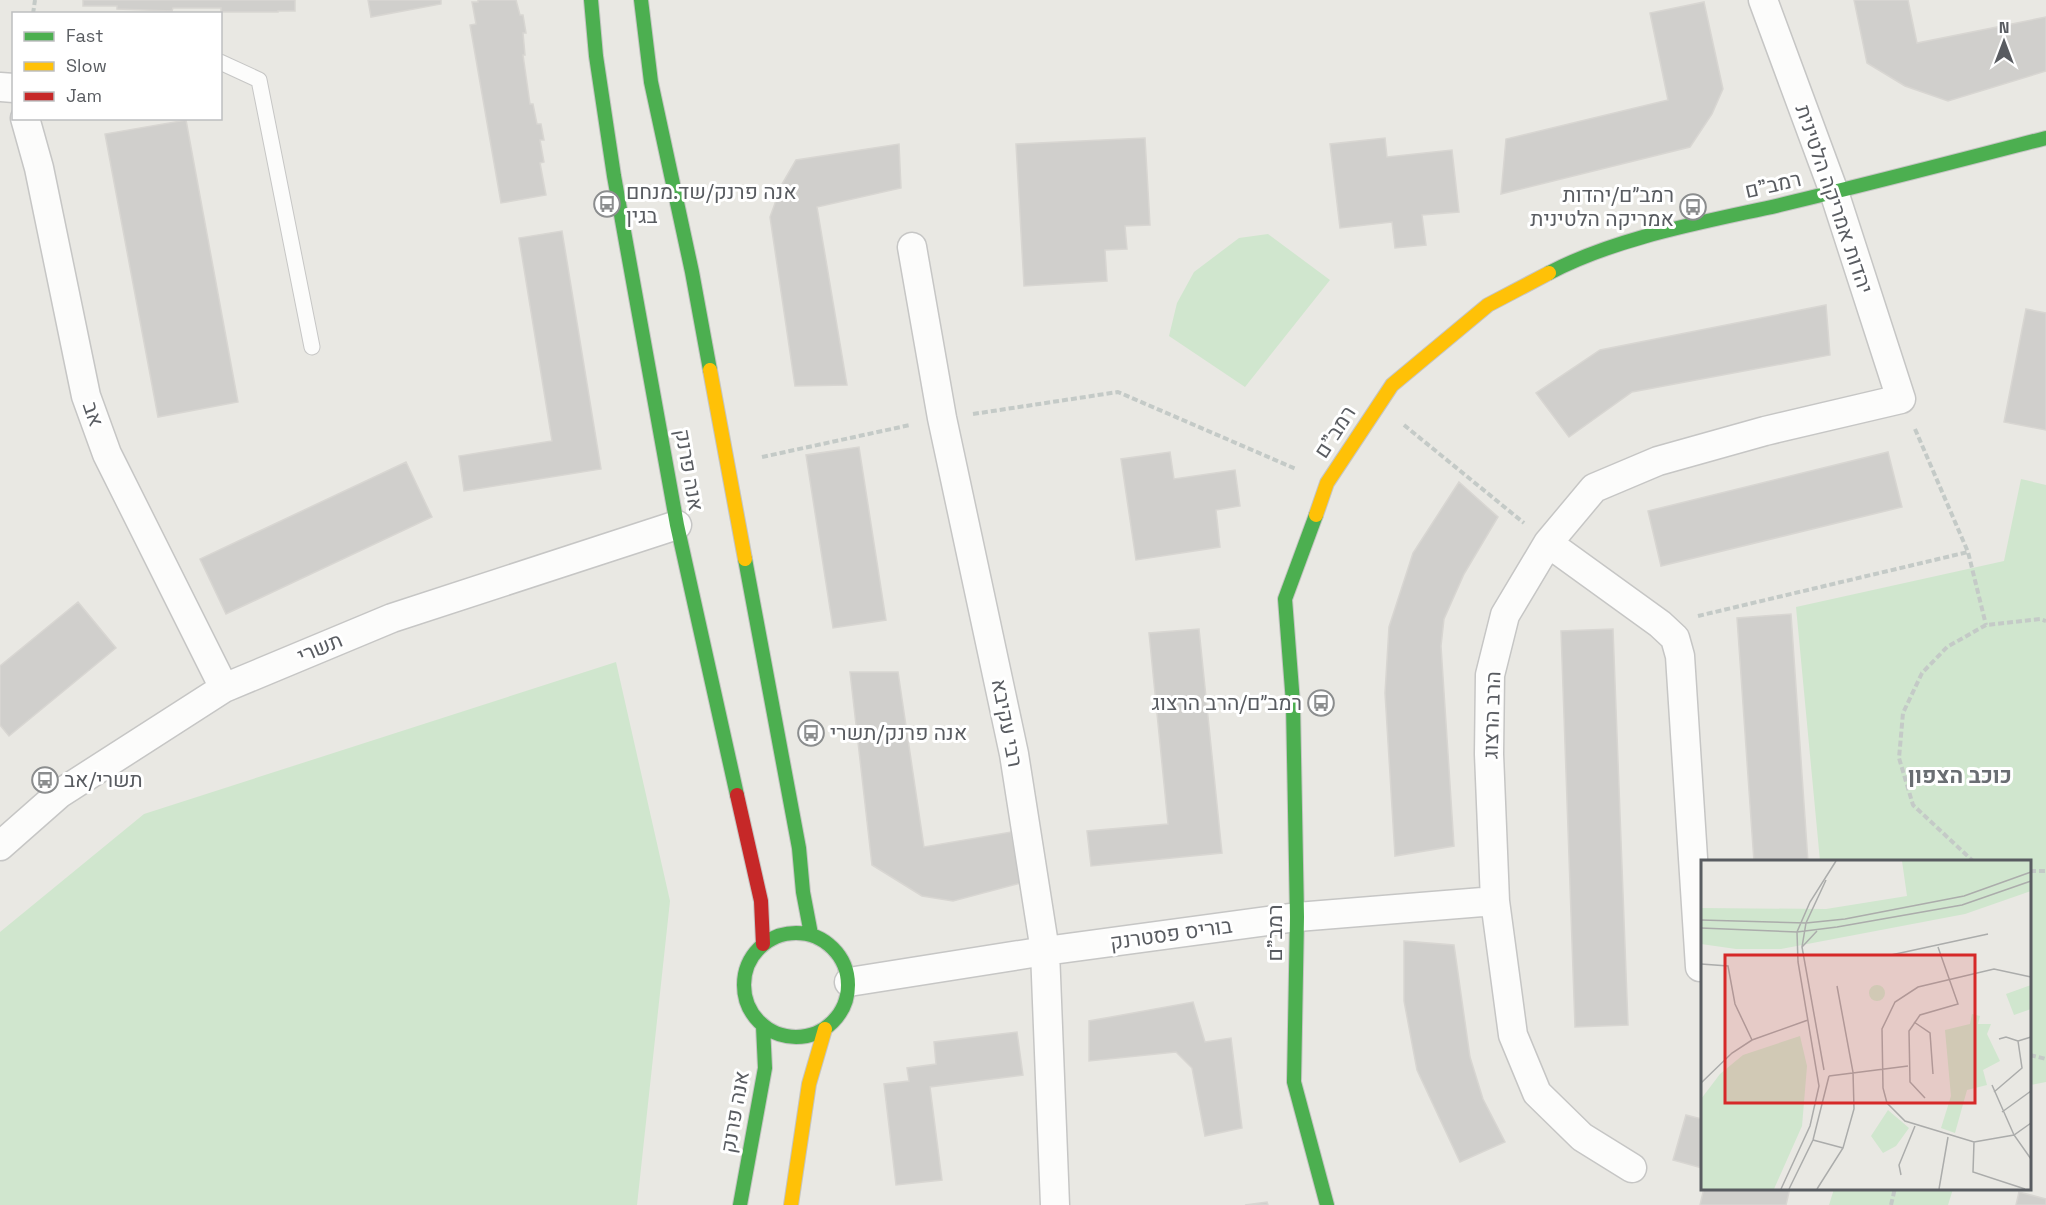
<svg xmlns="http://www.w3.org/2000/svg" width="2046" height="1205" font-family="'Space Grotesk',Heebo,sans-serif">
<rect width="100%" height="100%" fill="#e9e8e3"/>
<path fill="#d0e6ce" d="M1268,234l62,46 -85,107 -76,-51 8,-33 17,-31 45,-34z
M2021,479l25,6v597l-16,3v-223l-210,-1 -24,-254 208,-46z
M616,662l54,239 -33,304h-637v-273l144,-118z
M1834,1189v-1l119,1 -5,16h-119z"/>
<path fill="#d0cfcc" stroke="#d8d6d2" stroke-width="1.5" d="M83,0h212v11h-17v1h-57v-4h-48l-1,3 -55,-2v-3h-34z
M368,0h73v4l-70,13z
M478,0h38l4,15h3l3,18h-3l2,22h-2l7,49h3l4,20h4l3,16h-4l4,22 -4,1 6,32 -45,8 -31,-178 6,-1 -4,-22h6z
M1854,0h54l9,43 129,-26v54l-98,30 -43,-15 -38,-23z
M1704,2l19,87 -11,25 -22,33 -189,47 5,-55 162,-39 -18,-87z
M186,120l52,282 -80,15 -53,-283z
M1145,138l5,87 -25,1 2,23 -22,1 2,31 -83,5 -8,-142z
M1385,138l2,19 65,-7 7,62 -37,3 4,30 -31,3 -3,-26 -52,6 -10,-84z
M899,144l2,44 -84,19 30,178 -52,1 -25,-169 12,-33 14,-24z
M562,231l39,238 -137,22 -5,-35 93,-15 -33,-203z
M1826,305l4,50 -198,37 -63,45 -33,-44 64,-43z
M2026,309l20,4v117l-42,-8z
M859,447l27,173 -53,8 -27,-173z
M1170,452l4,27 61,-9 5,36 -24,4 4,37 -84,13 -15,-101z
M1888,452l14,55 -241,59 -13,-55z
M406,462l26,55 -206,97 -26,-55z
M1459,482l39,35 -34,57 -20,45 -3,27 13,200 -59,10 -10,-163 4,-66 24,-74z
M78,602l38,46 -107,88 -9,-11v-59z
M1791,614l17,248h-54l-17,-244z
M1199,629l23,224 -131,13 -4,-35 81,-7 -19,-191z
M1613,629l15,396 -53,2 -14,-396z
M850,672h48l26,175 87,-15 10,51 -68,18 -31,-5 -50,-31z
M1404,941l50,4 16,112 13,42 22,43 -45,20 -43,-92 -13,-69z
M1193,1002l12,40 26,-4 11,90 -37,8 -13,-68 -16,-16 -87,9v-40z
M1017,1032l6,43 -93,12 12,93 -46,5 -12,-101 25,-3 -2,-13 29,-4 -2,-22z
M1686,1115l16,4v49l-29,-8z
M1704,1188h86l-4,17h-86z
M2019,1192l27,7v6h-30z
M1267,1202l1,3h-23z"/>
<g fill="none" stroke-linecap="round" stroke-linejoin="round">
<g stroke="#c6c6c5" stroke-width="17">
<path id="lane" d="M220,62l39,18 53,267"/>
</g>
<g stroke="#c6c6c5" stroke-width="31">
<path id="street" d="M0,87l14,1
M25,118l14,50 47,228 21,58 117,234
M912,247l30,171 72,336 31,197 10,254
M1548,543l112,81 15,14 5,18 20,311
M0,846l59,-52 165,-106 168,-70 285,-93
M849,982l196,-31 252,-34 198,-16
M1632,1168l-50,-31 -45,-44 -24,-58 -18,-134 -6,-147 1,-79 15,-60 43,-72 46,-55 64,-27 107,-30 136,-32 -67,-207 -71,-192"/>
</g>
<g stroke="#c5c5c3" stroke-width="16">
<path id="fast" d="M591,0l5,56 18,120 63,349 60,270
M641,0l10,82 41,190 18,98
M1549,273c68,-36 155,-51 231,-68 89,-21 177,-44 266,-67
M1316,515l-31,84 8,104 4,214 -3,165 33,123
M745,559l54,289 4,44 8,42
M744 985a52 52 0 1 1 104 0a52 52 0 1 1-104 0Z
M740,1205l25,-137 -2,-42"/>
</g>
<g stroke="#c5c5c3" stroke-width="16">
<path id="slow" d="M710,370l35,189
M1316,515l11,-32 65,-98 96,-80 61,-32
M791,1205l18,-121 16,-55"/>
</g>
<g stroke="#c5c5c3" stroke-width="16">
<path id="jam" d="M737,795l24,106 2,43"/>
</g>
<path stroke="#c4cac7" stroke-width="4" stroke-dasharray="6 3" stroke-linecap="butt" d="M33,14l2,-14
M973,414l145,-22 178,77
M1404,425l120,98
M1915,429l53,123 18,73
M762,457l148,-32
M1698,616l270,-64
M1974,862l-61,-57 -14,-47 4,-45 19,-40 25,-26 39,-22 54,-6 6,2
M2030,871h16
M2030,1055l16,4
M1891,1205l4,-17"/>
<use href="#lane" stroke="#fcfcfb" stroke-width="15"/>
<use href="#street" stroke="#fcfcfb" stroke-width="28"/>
<use href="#fast" stroke="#4caf50" stroke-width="14"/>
<use href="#slow" stroke="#ffc107" stroke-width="14"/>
<use href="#jam" stroke="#c62828" stroke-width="14"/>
</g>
<defs>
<g id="bus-ring" transform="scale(1.35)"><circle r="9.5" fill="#fff" stroke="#8b8d8e" stroke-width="1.5"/><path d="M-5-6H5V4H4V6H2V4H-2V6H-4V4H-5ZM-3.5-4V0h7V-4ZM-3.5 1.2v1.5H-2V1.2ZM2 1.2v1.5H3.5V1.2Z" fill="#8b8d8e"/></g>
</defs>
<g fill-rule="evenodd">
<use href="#bus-ring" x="607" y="204"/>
<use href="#bus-ring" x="1693" y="207"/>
<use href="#bus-ring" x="1321" y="703"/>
<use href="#bus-ring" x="811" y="733"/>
<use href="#bus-ring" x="45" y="780"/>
</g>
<g text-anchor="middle" stroke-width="6" stroke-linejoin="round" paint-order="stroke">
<g font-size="21" fill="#595c61" stroke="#fff">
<text transform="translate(1773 185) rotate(-13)" y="7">רמב"ם</text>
<text transform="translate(1834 199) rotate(71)" y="7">יהדות אמריקה הלטינית</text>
<text transform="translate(93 414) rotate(71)" y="7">אב</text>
<text transform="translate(1335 432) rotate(-57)" y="7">רמב"ם</text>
<text transform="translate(689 470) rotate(80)" y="7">אנה פרנק</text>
<text transform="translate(320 648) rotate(-23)" y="7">תשרי</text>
<text transform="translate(1492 715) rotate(-88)" y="7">הרב הרצוג</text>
<text transform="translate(1007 723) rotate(79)" y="7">רבי עקיבא</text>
<text transform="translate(1275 933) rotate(-90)" y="7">רמב"ם</text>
<text transform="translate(1171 934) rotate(-8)" y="7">בוריס פסטרנק</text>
<text transform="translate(735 1112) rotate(-80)" y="7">אנה פרנק</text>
</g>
<g font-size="21" fill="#595c61" stroke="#fff" text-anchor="start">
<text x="626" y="199">אנה פרנק/שד.מנחם<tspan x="626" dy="24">בגין</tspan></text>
<text x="1674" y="202" text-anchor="end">רמב״ם/יהדות<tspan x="1674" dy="24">אמריקה הלטינית</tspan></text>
<text x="1302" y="710" text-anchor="end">רמב״ם/הרב הרצוג</text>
<text x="830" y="740">אנה פרנק/תשרי</text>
<text x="64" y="787">תשרי/אב</text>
</g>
<g font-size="22" font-weight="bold" fill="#6a6e73" stroke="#fff">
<text x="1960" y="783">כוכב הצפון</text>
</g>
</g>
<g transform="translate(1701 860)">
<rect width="330" height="330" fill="#e9e8e3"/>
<path d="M201,1h129v30l-66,23 -184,35h-45l-35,-5v-36l125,1 81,-13zM168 133a8 8 0 1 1 16 0a8 8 0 1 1-16 0ZM330,125v24l-17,6 -8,-21zM271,154l8,2 -2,8h13l-4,10 13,27 -17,9 4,15 -20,5 -12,43 -14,-5 10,-32 -6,-66 25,-6zM99,176l7,30 -5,60 -28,63h-73v-90l19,-25 23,-19zM187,250l21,18 -13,18 -13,7 -12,-17z" fill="#d0e6ce"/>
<path fill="none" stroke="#abacab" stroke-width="1.5" d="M0,60l105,3 39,-4 119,-23 67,-24M0,68l96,4 40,-5 125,-22 69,-24M101,87l15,-16M190,95l97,-21M0,104l27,2 7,38 17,36M330,117l-37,-8 -76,18 -23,15 -13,27 1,59 4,15 18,18 69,21 40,-7 17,-12M213,162l16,11 3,41M298,179l7,-2 12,4M123,210l-22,-123 4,-24 20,-43M128,216l79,-10M0,223l31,-30 20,-13 56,-20M291,225l22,50 17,24M293,232l28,-24 -4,-27 13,-4M224,238l-15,-16 -1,-51 11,-16 38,-11 -20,-57M301,252l29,-21M112,280l30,8M273,282l-1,30 52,17M200,315l-2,-10 16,-39M80,329l29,-63 9,-40 -21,-124 -1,-30 13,-30 26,-41M88,329l24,-49 16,-64M116,329l26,-41 11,-39 -1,-37 -16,-86M238,329l9,-52"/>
<path fill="#d62828" fill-opacity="0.15" stroke="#d62828" stroke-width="3" d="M24,95h250v148h-250z"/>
<rect width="330" height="330" fill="none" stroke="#595c61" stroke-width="3"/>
</g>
<rect x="12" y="12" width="210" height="108" fill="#ffffff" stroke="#bdbec0" stroke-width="1.5"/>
<rect x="24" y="32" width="30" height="9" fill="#4caf50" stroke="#bdbec0" stroke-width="1.5"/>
<text x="66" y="42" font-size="18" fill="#595c61">Fast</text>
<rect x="24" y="62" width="30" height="9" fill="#ffc107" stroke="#bdbec0" stroke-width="1.5"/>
<text x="66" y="72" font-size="18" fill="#595c61">Slow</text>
<rect x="24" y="92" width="30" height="9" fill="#c62828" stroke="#bdbec0" stroke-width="1.5"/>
<text x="66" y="102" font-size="18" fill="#595c61">Jam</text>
<g transform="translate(2004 42)" stroke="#ffffff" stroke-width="4.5" paint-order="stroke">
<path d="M0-4.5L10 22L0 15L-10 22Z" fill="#595c61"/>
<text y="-9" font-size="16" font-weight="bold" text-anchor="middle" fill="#595c61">N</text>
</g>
</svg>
